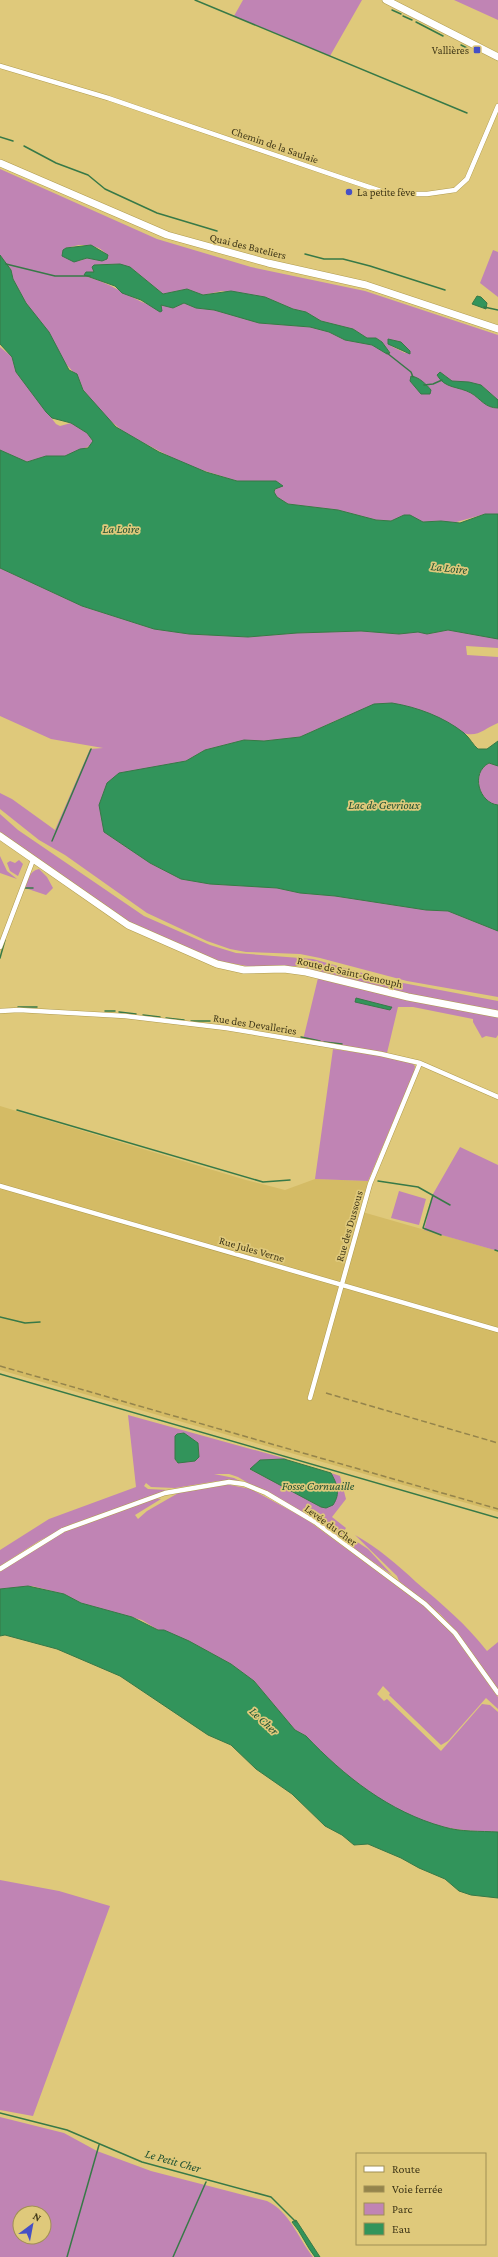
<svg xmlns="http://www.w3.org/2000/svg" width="498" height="2257" font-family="'Crimson Pro',serif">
<rect width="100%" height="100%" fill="#dfc97b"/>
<path fill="#d4bb65" d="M0,1106l246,74 39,10 30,-11 53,2 -9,30 139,40v261l-498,-142z"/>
<path fill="#c084b4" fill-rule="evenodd" d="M243,0h119l-32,56 -96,-40z
M454,0h44v20z
M0,169l157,70 94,28 114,24 133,44v65l-17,-15 -29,-4 -9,-7 -6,1c8,14 21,11 34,18 10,6 14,15 27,15v106h-13l-32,9 -12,-2 -18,1 -19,-7 -13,6 -15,-1 -38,-10 -50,-6 -11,-7 -3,-5 5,-8 -3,-3h-39l-51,-16 -61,-32 -19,-16 -23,-27 -5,-13 -14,-15 -16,-30 -22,-29 -13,-24 -2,-9 -11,-15zM79,245c11,0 23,1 29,12l-3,3 -18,-2 -8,3 -13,-13zM115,264l15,3 33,27 24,-5 16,6 19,-4 43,6 28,12 13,3 15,9 32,8 14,9h9l6,4 8,11 -3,1 -15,-9 -27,-5 -16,-8 -19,-5 -51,-4 -45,-13 -18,-2 -12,-5 -11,5 -11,-4 -2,1 2,4c-28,-7 -49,-26 -77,-33l1,-4h8v-7zM388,339l13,3 9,9 -5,2 -14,-7z
M493,250l5,2v45l-18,-14z
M0,347l12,10 4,15 40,52 4,2 11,-3 16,10 6,8 -1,4 -27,11h-19l-19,6 -27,-12z
M0,568l82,38 72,23 35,5 59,3 49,-4 64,-2 38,3 19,-3 10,3 20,-4 50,9v9l-32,-2 1,9 31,2v66c-13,5 -20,15 -35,10l-42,-23 -77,7 -44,20 -36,4 -20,-1 -39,10 -19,11 -22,5 -60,66 46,31 31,16 29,5 67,4 23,5 35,3 91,14 22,1 50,20v66l-91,-16 -87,-23 -20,-4 -54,-2 -16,-3 -23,-8 -60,-28 -82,-58 -26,-15 -39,-31v-16l12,6 43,31 35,-81 13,-1 -52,-9 -51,-23z
M489,763l9,3v39c-19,-2 -28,-32 -9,-42z
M0,814l18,16 126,86 66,29 26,8 77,6 74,21 111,21v11l-93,-19 -106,-27h-52l-29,-5 -89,-38 -129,-91z
M0,856l7,15 10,8 -17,-6z
M19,860l4,4 -5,12 -8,-5 -3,-8 3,-2 5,2z
M39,869l8,8 6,11 -7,7 -21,-7c3,-8 4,-17 14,-19z
M318,978l180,39v18l-2,3 -10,-2 -4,2 -9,-16v-3l-60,-12h-15l-11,46 -84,-13z
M333,1049l51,7 28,7 3,3 -1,6 -46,109 -53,-2z
M460,1147l38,18v86l-74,-21 9,-36z
M399,1191l27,8 -7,26 -28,-7z
M128,1415l159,44 -23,1 -13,10 73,38 14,-21 -7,-14 9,3 6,23 -14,18 14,11 -2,3 1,3 23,15 24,26 -61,-42 -93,-56 -9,-3h-15l20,4 6,3h-22l-43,7 -24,-1 -5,-4 -2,3 4,3 21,1 -97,34 -33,17 -39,25v-16l49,-31 87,-32zM184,1433l14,10 1,14 -4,4 -19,1 -1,-25 2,-3z
M225,1484l26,5 55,30 120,88 26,26 46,64v12l-12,-11 -38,43 -7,4 -52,-50 1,-2 -7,-7 -6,8 7,7 3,-2 54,52 41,-47 8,1 8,7v120c-18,-1 -37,-1 -54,-5 -55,-14 -100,-51 -138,-91l-11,-6 -41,-49 -23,-17 -42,-23 -31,-11 -16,-10 -61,-17 -17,-9 -32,-8 -32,3v-18l66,-41 89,-32 6,1 -26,16 3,4 9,-8 33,-19z
M355,1535c23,13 42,29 61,47 26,22 50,42 71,69l11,-9v48l-41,-58 -17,-18 -41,-33 -2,-5z
M0,1880l59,11 51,15 -77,210 -33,-6z
M0,2117l64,16 33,18 54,20 116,30c23,11 31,37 46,56h-313zM20,2213h24v24h-24z"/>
<path fill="#32945b" stroke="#377947" d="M91,245l17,10 -1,4 -5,2 -15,-3 -13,4 -12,-6 1,-6 3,-2z
M0,255l11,15 2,9 13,24 23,29 20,38 8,4 6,16 33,37 43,25 47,20 31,9h39l7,5 -8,3 -1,3 3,5 11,7 50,6 38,10 15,1 13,-6h6l13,7 18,-1 19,2 25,-9h13v125l-50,-9 -21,4 -9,-2 -19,2 -38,-3 -64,2 -49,4 -59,-3 -35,-5 -72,-23 -82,-38v-118l27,12 19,-6h19l15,-7 8,-1 5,-7 -6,-8 -16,-10 -19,-5 -6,-6 -30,-40 -4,-15 -12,-13z
M120,264l10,3 33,27 24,-5 16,6 28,-4 34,6 28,12 13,3 15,9 32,8 14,9h9l6,4 8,11 -3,1 -15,-9 -27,-5 -16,-8 -19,-5 -51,-4 -45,-13 -18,-2 -12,-5 -11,5 -12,-3 1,6 -2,1 -19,-12 -19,-7 -7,-7 -31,-11 2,-3h8l-2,-5 2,-2z
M477,296l4,1 6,6 -1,6 -14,-5z
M388,339l13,3 9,9v3l-22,-10z
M440,372l12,9 17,1 12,3 17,15v8c-13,0 -17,-9 -27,-15 -13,-7 -26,-4 -34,-18z
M411,376c8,1 15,8 20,14l-1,4h-9l-11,-13z
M392,703c25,4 52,14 72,30 6,5 9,12 14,16h9l11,-8v25l-9,-3c-19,10 -10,40 9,42v126l-50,-20 -22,-1 -91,-14 -35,-3 -23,-5 -67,-4 -29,-5 -31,-16 -46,-31 -5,-27 8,-22 12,-10 67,-12 19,-11 39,-10 20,1 36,-4 74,-33z
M356,998l35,9h1l-2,3 -35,-8z
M184,1433l14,10 1,14 -4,4 -17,2 -3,-4v-23l2,-2z
M284,1459l47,14c6,11 10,20 2,32l-7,3 -5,-1 -71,-38 10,-9z
M28,1586l36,8 17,9 51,14 26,13h6l25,11 42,23 23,17 41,49 11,6c38,40 83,76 138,91 17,5 36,4 54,5v66l-27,-3 -12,-4 -14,-12 -26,-11 -18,-10 -33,-14 -14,1 -12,-10 -17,-9 -33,-32 -36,-25 -25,-24 -23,-10 -88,-59 -63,-27 -52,-14 -5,1v-47z
M296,2220l24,37h-5c-9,-11 -14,-25 -23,-35z"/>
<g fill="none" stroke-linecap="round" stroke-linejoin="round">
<path stroke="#377947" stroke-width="1.5" d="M195,0l272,113
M392,10l9,4
M403,16l9,4
M416,22l27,14
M461,45l6,3
M0,137l13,4
M24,146l32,17 32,12 17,14 52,24 60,18
M305,254l19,5h19l27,7 75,24
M6,264l49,12h35
M484,307l14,3
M387,353l24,19 2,5
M424,385l9,-1 9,-4
M52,841l39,-92
M24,888h9
M0,958l5,-18
M18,1007h19
M105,1011h10
M119,1012l17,2
M143,1015l17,2
M166,1018l18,2
M191,1021h19
M301,1037l19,4
M324,1042l18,2
M17,1110l246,72 27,-2
M378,1181l40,6 32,18
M433,1195l-10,33 18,7
M495,1250l3,1
M0,1317l25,6 15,-1
M0,1374l498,144
M0,2113l67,17 75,32 129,35 25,25
M67,2257l32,-112
M173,2257l33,-75"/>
<g stroke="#b09b4e" stroke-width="5.5">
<path id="street" d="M0,66l108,32 246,84 36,12h37l28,-4 12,-11 31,-73
M0,947l33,-87
M0,1011l19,-1 106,6 101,12 155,26 39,9 78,34
M0,1186l498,144
M310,1398l60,-214 50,-121
M0,1569l63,-39 102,-37 64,-11 15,2 22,9 49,29 110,82 30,29 43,60"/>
</g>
<g stroke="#b09b4e" stroke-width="8">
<path id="secondary" d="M386,0l112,57
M0,836l128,89 89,39 27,6 40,-1 22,3 102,25 90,17"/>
</g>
<g stroke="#b09b4e" stroke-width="8">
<path id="primary" d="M0,163l167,72 101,28 98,22 132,44"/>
</g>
<use href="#street" stroke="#fff" stroke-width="4.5"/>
<use href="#secondary" stroke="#fff" stroke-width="7"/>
<use href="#primary" stroke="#fff" stroke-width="7"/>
<path stroke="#94844c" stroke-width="1.5" stroke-dasharray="6 3" stroke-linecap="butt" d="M0,1366l498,143
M326,1393l172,50"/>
</g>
<g fill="#4650c5" stroke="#dfc97b" stroke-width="1.5">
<rect x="473" y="46" width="8" height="8" rx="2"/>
<circle cx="349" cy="192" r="4"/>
</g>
<g text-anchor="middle" stroke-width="3.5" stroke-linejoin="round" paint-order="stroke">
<g font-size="11" fill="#423919" stroke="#dfc97b" text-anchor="end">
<text x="469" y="54">Vallières</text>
<text x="357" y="196" text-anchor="start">La petite fève</text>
</g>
<g font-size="11" fill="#423919" stroke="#dfc97b">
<text transform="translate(275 145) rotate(19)" y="4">Chemin de la Saulaie</text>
<text transform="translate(248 246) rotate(14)" y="4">Quai des Bateliers</text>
<text transform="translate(350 972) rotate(13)" y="4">Route de Saint-Genouph</text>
<text transform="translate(255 1024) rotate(9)" y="4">Rue des Devalleries</text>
<text transform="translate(349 1226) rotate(-74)" y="4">Rue des Dussous</text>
<text transform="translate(252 1249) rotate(16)" y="4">Rue Jules Verne</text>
<text transform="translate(331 1525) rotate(36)" y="4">Levée du Cher</text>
</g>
<g font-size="12" font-style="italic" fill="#1f5132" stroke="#dfc97b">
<text x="121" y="533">La Loire</text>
<text transform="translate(449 568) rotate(6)" y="4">La Loire</text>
<text x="384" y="809">Lac de Gevrioux</text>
<text x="318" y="1490">Fosse Cornuaille</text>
<text transform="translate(264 1721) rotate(43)" y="4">Le Cher</text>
<text transform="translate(173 2161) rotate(16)" y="4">Le Petit Cher</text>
</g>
</g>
<rect x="356" y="2153" width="130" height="92" fill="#dfc97b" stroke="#a08f54"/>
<rect x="364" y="2166" width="20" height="6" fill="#ffffff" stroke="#a08f54"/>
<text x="392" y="2173" font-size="12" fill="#423919">Route</text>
<rect x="364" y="2186" width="20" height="6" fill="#94844c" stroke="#a08f54"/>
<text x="392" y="2193" font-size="12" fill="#423919">Voie ferrée</text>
<rect x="364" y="2203" width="20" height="12" fill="#c084b4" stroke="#a08f54"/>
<text x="392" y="2213" font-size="12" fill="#423919">Parc</text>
<rect x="364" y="2223" width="20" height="12" fill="#32945b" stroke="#a08f54"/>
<text x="392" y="2233" font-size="12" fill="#423919">Eau</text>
<g transform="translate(32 2225) rotate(32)"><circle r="19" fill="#dfc97b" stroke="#a08f54"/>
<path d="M0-3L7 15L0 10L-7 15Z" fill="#4650c5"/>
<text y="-6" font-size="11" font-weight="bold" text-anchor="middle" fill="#423919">N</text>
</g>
</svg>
